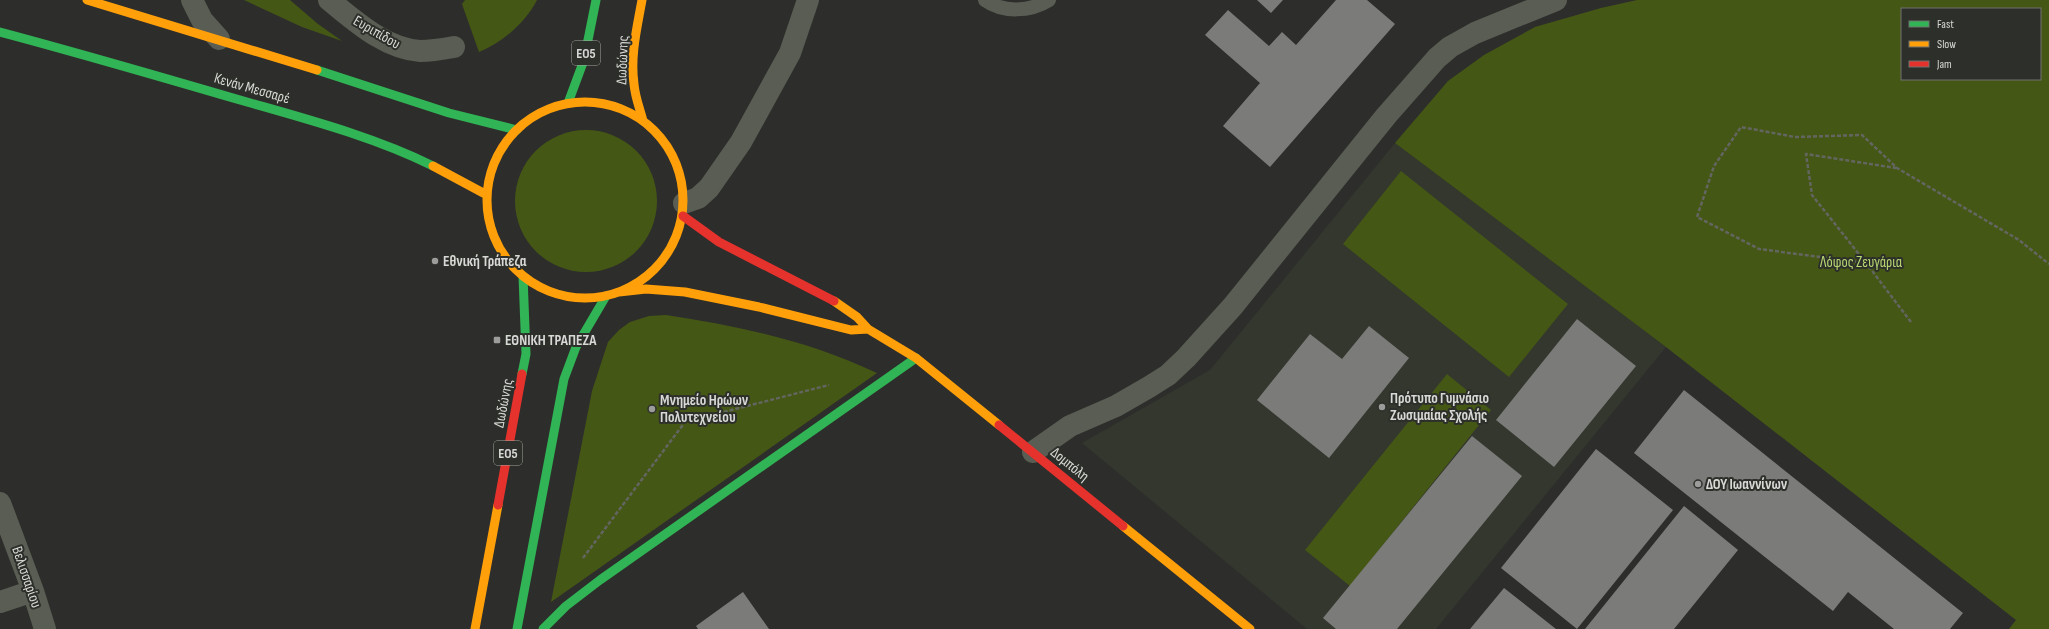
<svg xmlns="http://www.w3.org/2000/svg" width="2049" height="629" font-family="'Sofia Sans Condensed',sans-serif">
<rect width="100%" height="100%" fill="#2d2e2b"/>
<path fill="#33372e" d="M1395,143l271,204 -230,282h-129l-225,-186 128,-73z"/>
<path fill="#455715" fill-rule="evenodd" d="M244,0h46l28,24 24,17 -40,-14z
M465,0h72c-12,23 -34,42 -58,52l-17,-48z
M1637,0h412v629h-40l7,-9 -350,-273 -271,-204 53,-62 36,-26 51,-28 66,-19zM1902,9h138v70h-138z
M515 201a71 71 0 1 1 142 0a71 71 0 1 1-142 0Z
M1401,171l167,133 -59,73 -166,-133z
M666,315c73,11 144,26 211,58l-326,229 41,-211 16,-49 11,-12 11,-8 19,-6z
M1447,374l44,36 -141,176 -45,-36z"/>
<path fill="#7b7b79" d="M1257,0h26l-12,13z
M1336,0h31l28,24 -125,143 -47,-41 37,-43 -55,-48 23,-25 41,36 13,-14 14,13z
M1577,319l59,47 -82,101 -58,-47z
M1369,326l40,32 -80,100 -72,-58 53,-66 32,25z
M1684,390l279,223 -13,16h-56l-46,-37 -15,19 -199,-158z
M1472,436l50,40 -125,153h-61l-13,-11z
M1596,449l77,61 -96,119 -76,-61z
M1684,506l54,44 -64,79h-89z
M1504,588l52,41h-86z
M743,592l26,37h-71l-2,-3z"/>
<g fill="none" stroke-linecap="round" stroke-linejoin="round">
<path stroke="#636660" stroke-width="2.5" stroke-dasharray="4 2" stroke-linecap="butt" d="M1866,263l-54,-68 -6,-41 90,14
M1911,322l-45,-59 -107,-14 -62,-32 17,-51 27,-39 54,10 67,-2 35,33 122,72 30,24
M583,558l102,-136 144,-37"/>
<path stroke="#595d53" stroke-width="14" d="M985,0c18,13 45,12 64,0"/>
<path stroke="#595d53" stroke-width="22" d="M192,0l10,20 17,19
M329,0c25,20 56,49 91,51 11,0 23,-2 34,-4
M684,203l14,-5 11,-10 32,-46 49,-89 18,-53
M1033,452l37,-26 46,-20 33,-19 19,-12 18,-17 47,-52 153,-190 51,-58 13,-11 25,-14 81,-33
M0,503l33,88 12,38
M0,602l33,-11"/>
<path stroke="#30b455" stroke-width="9" d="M0,32c83,22 165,46 247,70 63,18 127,35 186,64
M317,70l132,43 68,17
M568,103l16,-43 12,-60
M522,374l4,-20 -3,-78
M517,629l47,-250 12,-32 30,-51
M543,629l23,-23 34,-26 316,-222"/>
<path stroke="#ff9f0a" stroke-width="9" d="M87,0l230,70
M642,0c-5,28 -12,56 -8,84 1,13 6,25 9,37
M487 200a98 98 0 1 1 196 0a98 98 0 1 1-196 0Z
M433,166l54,29
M619,292l27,-3 39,3 74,15 92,23 17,-1
M834,301l23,16 11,12 48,29 83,67
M1123,526l127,103
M475,629l23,-124"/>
<path stroke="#e5322d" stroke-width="9" d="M683,216l36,26 115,59
M999,425l124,101
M498,505l24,-131"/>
</g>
<g fill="#9c9d9a" stroke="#2d2f2a" stroke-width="1.5">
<circle cx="435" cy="261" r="4"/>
<rect x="493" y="336" width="8" height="8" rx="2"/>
<circle cx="1382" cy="407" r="4"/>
<circle cx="652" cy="409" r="4"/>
<circle cx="1698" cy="484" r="4"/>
</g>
<g text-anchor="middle" stroke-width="4" stroke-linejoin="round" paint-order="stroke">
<g fill="#2d2f2a" stroke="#a5a6a2" stroke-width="1">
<rect x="572" y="41" width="28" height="24" rx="3"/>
<rect x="494" y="441" width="28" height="24" rx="3"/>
</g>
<g font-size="14" font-weight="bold" fill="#d8d9d6">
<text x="586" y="58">ΕΟ5</text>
<text x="508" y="458">ΕΟ5</text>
</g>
<g font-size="15" fill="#d8d9d6" stroke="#2d2f2a">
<text transform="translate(377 32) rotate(30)" y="5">Ευριπίδου</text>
<text transform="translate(622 60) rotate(-88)" y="5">Δωδώνης</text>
<text transform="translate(252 88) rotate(16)" y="5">Κενάν Μεσσαρέ</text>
<text transform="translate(503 403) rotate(-79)" y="5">Δωδώνης</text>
<text transform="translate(1070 464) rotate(39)" y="5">Δομπόλη</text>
<text transform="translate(27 577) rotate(71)" y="5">Βελισσαρίου</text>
</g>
<g font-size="15" font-weight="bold" fill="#d8d9d6" stroke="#2d2f2a" text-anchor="start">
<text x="443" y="266">Εθνική Τράπεζα</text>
<text x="505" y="345">ΕΘΝΙΚΗ ΤΡΑΠΕΖΑ</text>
<text x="1390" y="403">Πρότυπο Γυμνάσιο<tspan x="1390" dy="17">Ζωσιμαίας Σχολής</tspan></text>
<text x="660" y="405">Μνημείο Ηρώων<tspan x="660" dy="17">Πολυτεχνείου</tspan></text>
<text x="1706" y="489">ΔΟΥ Ιωαννίνων</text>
</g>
<g font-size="15" fill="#b7d772" stroke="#2d2f2a">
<text x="1861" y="267">Λόφος Ζευγάρια</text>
</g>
</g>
<rect x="1901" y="8" width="140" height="72" fill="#2d2f2a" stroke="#71736f"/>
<rect x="1909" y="21" width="20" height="6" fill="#30b455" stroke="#71736f"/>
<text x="1937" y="28" font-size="12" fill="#d8d9d6">Fast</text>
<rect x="1909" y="41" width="20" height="6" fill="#ff9f0a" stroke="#71736f"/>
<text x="1937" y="48" font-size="12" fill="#d8d9d6">Slow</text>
<rect x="1909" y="61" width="20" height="6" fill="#e5322d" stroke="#71736f"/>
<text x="1937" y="68" font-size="12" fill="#d8d9d6">Jam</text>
</svg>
